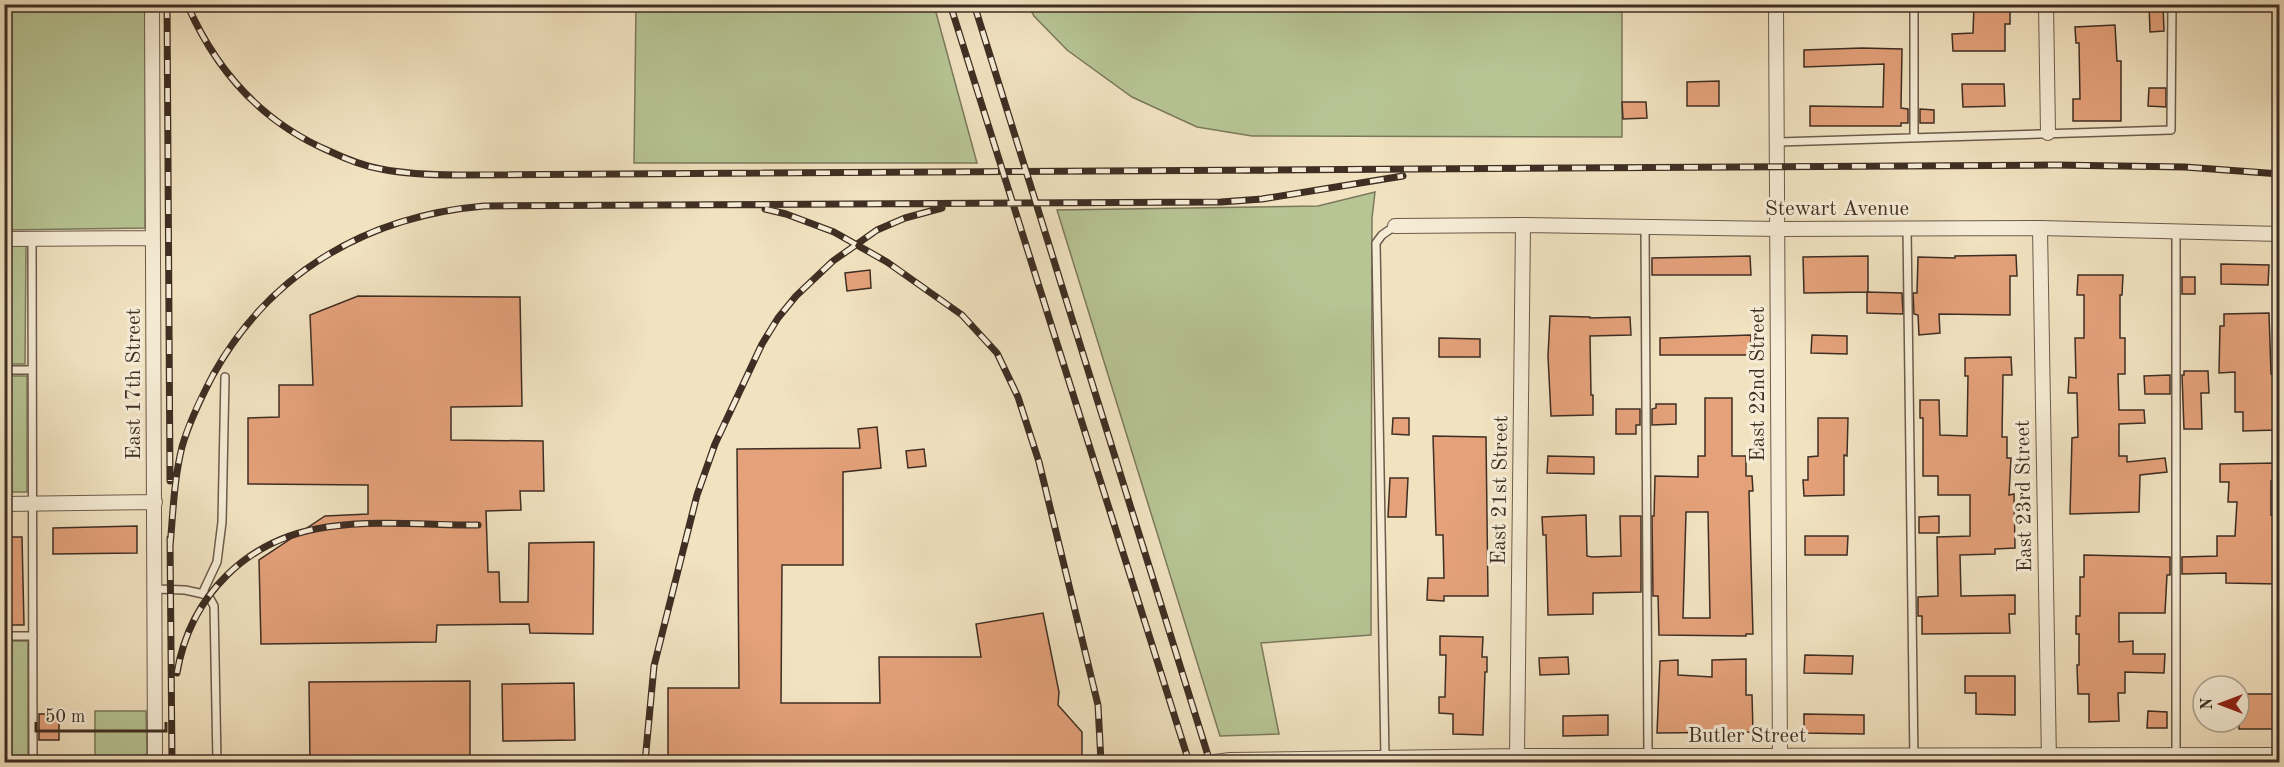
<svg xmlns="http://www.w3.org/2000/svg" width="2284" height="767" font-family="'Old Standard TT',serif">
<rect width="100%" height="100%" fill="#f1e2c0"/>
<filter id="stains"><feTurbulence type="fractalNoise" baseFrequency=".00333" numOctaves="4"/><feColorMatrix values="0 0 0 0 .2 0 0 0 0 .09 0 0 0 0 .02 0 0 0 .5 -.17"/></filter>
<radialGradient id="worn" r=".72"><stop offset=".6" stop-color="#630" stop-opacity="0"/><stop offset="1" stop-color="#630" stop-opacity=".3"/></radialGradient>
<path fill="#b7c494" stroke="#7b795c" stroke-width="1.5" d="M4,5h142l-1,223 -140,2z
M636,5h298l43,158h-343z
M1028,5h594v132l-370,-1 -55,-9 -65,-30 -65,-47 -33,-34z
M1375,192l-3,26 -1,417 -110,8 18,91 -59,2 -163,-526 261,-4z
M26,245l-1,119h-20l-1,-118z
M5,376h22v116h-22z
M5,641h23v116h-23z
M95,711h51l1,42 -3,3h-49z"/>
<path fill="#e4a17a" stroke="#3f2e23" stroke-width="1.5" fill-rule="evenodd" d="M1974,4l36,1v19h-5v27h-52l-1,-17 21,-1z
M2149,4h14l1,27 -14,1z
M2115,25l2,36h4v60h-48v-22h7l-1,-56h-3l-1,-16z
M1862,48l40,1 -1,59 7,1v14h-7v3h-91v-20l73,1 1,-43 -80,3v-17z
M1719,81v25h-32v-24z
M1962,84h42l1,22 -42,1z
M2149,88h17v19l-18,-1z
M1622,102h24l1,16 -24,1z
M1920,109l14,1v13h-14z
M2016,255l1,21h-7v39l-71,-1 1,19 -21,2 -1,-20 -4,-1 -1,-21h4l1,-36 37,1v-2z
M1750,256l1,19h-99v-17z
M1868,256v36l-64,1 -1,-36z
M2221,264l48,1 -1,20 -47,-1z
M870,270l1,18 -24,3 -2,-18z
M2078,275h45l-1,20h-2v43h5v36h-7l1,36h25l1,13 -26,1v32h8v6l38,-4 2,14 -27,3 -1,37 -69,2 2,-76 6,-1 -1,-44h-9l1,-16 7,1 -1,-40h9v-43h-7z
M2182,277h13v17h-13z
M1867,292l35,1 1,21 -36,-1z
M358,296l162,1 2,109 -71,1v33l92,1 1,50h-24l1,19 -35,1 2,61h11l1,30h28l1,-59 65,-1 -1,92 -63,-1 -1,-9 -92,1 -1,17 -175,2 -2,-84 66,-44 43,-2v-29l-120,-1v-66l31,-1v-32h34l-3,-70z
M2269,313l2,61h7l-1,56 -34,1v-19h-8v-40l-16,1 1,-47h4v-12z
M1550,316l40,1v1l40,-1 1,18 -41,1 1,59h2v20l-42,1 -3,-60z
M1751,335v20h-91v-17z
M1812,335l35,1v18l-36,-1z
M1439,338l41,1v18h-41z
M2011,357l1,18h-9l-1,62h5v21h4l-2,37 5,-1 1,54 -20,1v5l-35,1 1,41 54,-1v19h-6l1,19 -88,1v-18h-4v-19l20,-1 -1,-59 33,-1v-41h-32v-19h-15v-58h-3v-18h19l1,35 27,1 1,-60h-3v-18z
M2184,371h24l1,22h-8l1,36h-18l-2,-54h2z
M2170,375v19h-25l-1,-18z
M1705,398h27v58h14v20h6l1,15h-4l4,143h-7v2l-87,-1 -1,-39h-5l-1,-80h2l1,-40 43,1v-21h7zM1686,512h22l2,106h-27z
M1656,404h20v20l-24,1v-16l4,-1z
M1616,409h24v16h-4v9h-20z
M1393,418h16v17l-17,-1z
M1818,418h30l-1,38 -3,-1v40l-40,1 -1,-16h5v-23l10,-1z
M877,427l4,41 -38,4v93h-61l-1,138h99l-1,-46h102l-5,-33 67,-11 16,79 -1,13 24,27v30h-414v-74h71l-2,-239 123,-1 -2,-19z
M1433,436l53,1 2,159h-44v5l-17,-1 1,-22h16l-1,-43h-7z
M924,449l2,17 -18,2 -2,-17z
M1548,456l46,1v17l-47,-1z
M2276,463l1,18h-6v34l7,1 -1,68 -51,-1v-10l-44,1v-17l35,-1v-20h18l2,-34h-9l1,-20h-9v-18z
M1390,478h18l-2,39h-18z
M1586,515l1,41 5,1 29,-1 -1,-40h21v76l-48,1v21l-45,1 -2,-80h-3l-1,-18z
M1939,516v17h-20v-16z
M137,526v27l-84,1v-26z
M1805,536h43l-1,19h-42z
M4,537h18l2,88h-18z
M2084,555l86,2v18h-3l-2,38h-46v29l14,-1v13h32l-1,19 -39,-1v21h-7l1,28 -30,1v-28h-11l-1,-29h2v-31h-3v-18h4v-39h4z
M1440,636l43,1 -1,20h5v15h-2l-2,63 -30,-1v-20l-14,-1v-16h6l1,-42h-6z
M1805,655l48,1 -1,18 -48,-1z
M1568,657l1,17 -29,1 -1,-17z
M1746,659v36h6l1,37 -96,1 3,-72 18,-1v15l34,2v-17z
M1965,676h50v39l-39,-1v-21h-11z
M470,681v81h-160l-1,-80z
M574,683l1,57 -72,1 -1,-57z
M2239,694h41v35h-41z
M2148,711l19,1v16h-20z
M39,714h20v26h-20z
M1804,714l60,1v19l-60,-1z
M1608,715v20l-45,1v-20z"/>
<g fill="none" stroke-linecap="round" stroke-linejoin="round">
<g stroke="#6c5b4a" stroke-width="10">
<path id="lane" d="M1914,4v134
M1777,142l394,-12 1,-126
M1645,227l3,530
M1907,228l7,534
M2176,231v531
M32,238l1,524
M4,370h27
M155,589l30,1 23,5 6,11 3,156
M202,594l15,-32 5,-40 3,-145
M4,636h29
M1385,758l-9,-515 6,-8 13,-9"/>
</g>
<g stroke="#6c5b4a" stroke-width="16">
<path id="street" d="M152,4l3,758
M1776,4l4,758
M2046,4l2,129
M1395,226l128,-1 255,4 262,-1 240,6
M2040,228l9,534
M4,239l149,-1
M4,504l151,-2
M1517,756l6,-531
M1215,762l15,-2 287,-4 763,-1"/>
</g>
<use href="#lane" stroke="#f6ecd6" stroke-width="7"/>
<use href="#street" stroke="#f6ecd6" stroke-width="14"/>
<g stroke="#3f2e23" stroke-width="7">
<path id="rail" d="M167,4l3,477
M187,4c29,67 75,118 142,147 17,8 34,15 52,18 25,5 52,6 77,6l1597,-10 130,2 95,7
M950,4l239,758
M974,4l236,758
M765,209l21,5 48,18 53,30 75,53 35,38 21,44 21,65 59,243 3,57
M170,538l2,224
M170,547c3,-34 4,-68 12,-100 7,-25 19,-49 31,-72 57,-103 155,-159 271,-169l737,-4 41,-3 141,-23
M177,673c13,-78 71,-135 150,-146 49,-7 101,-2 151,-2
M645,762l9,-96 43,-171 18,-51 47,-100 16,-26 18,-22 37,-35 44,-31 28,-12 37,-10"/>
</g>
<use href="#rail" stroke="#f6ecd6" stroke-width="4.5" stroke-dasharray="14" stroke-linecap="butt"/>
</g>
<g text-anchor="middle" stroke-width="6" stroke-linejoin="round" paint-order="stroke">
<g font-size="21" fill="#3f2e23" stroke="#f6ecd6">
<text x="1837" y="215">Stewart Avenue</text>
<text transform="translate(133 384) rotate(-90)" y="7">East 17th Street</text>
<text transform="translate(1757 384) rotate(-90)" y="7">East 22nd Street</text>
<text transform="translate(1499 490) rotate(-89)" y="7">East 21st Street</text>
<text transform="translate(2023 496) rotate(-91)" y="7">East 23rd Street</text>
<text x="1747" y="742">Butler Street</text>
</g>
</g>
<rect width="2284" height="767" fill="none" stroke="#f1e2c0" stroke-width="24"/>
<rect x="6" y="6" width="2272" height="755" fill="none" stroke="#3f2e23" stroke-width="3"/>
<rect x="12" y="12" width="2260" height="743" fill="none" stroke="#3f2e23" stroke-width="1.5"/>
<g transform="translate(2221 704) rotate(270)"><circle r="28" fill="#f6ecd6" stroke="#ada08e" stroke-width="1.5"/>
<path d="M0-4.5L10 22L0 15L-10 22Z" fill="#8f2418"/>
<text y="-9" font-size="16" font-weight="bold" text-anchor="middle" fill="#3f2e23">N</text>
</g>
<path d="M36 722v9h130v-9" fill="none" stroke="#3f2e23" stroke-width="3"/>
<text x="45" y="722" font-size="18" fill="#3f2e23" stroke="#f6ecd6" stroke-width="4.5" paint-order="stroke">50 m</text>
<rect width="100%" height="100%" filter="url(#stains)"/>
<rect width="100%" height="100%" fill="url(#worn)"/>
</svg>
